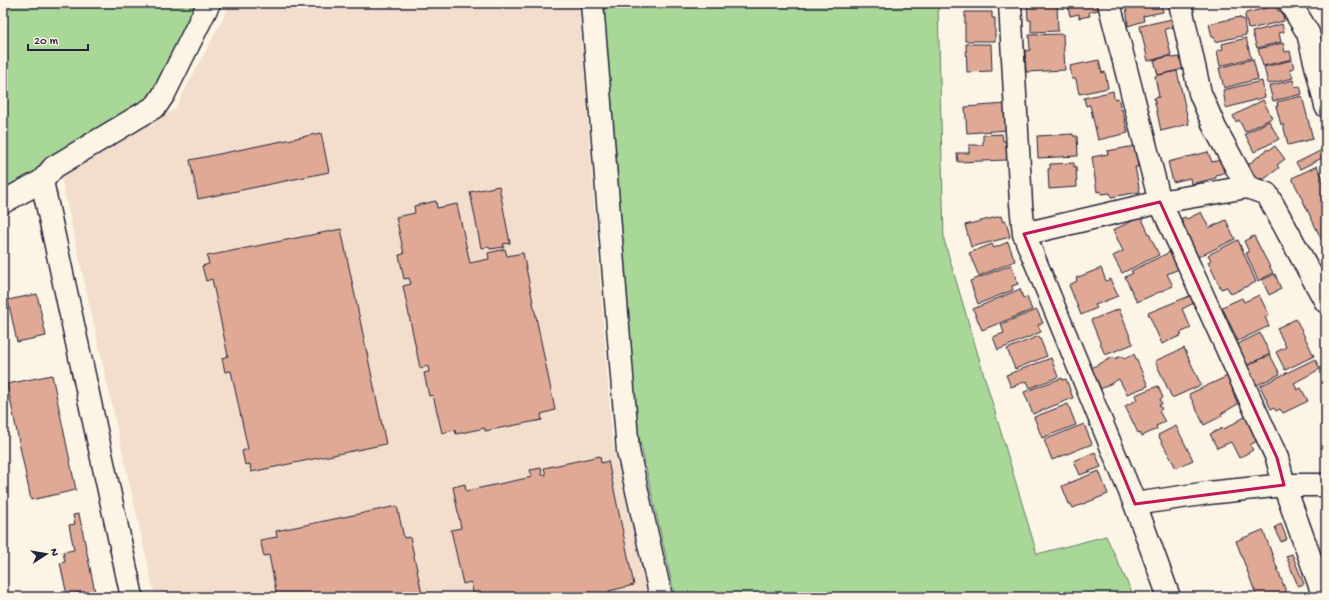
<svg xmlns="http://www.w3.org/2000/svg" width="1329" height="600" font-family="'Gochi Hand',sans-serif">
<rect width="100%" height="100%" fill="#fcf5e5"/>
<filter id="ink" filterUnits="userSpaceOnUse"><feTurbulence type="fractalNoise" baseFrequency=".025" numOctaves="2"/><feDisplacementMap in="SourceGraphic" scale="8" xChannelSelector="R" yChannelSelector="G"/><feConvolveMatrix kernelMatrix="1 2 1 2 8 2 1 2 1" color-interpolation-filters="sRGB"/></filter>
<g filter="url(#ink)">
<path fill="#f3decd" d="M231,3h348l33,435 36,159h-493l-95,-424 115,-64z"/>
<path fill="#a8d798" stroke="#657c6a" d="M3,3h196l-53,105 -143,83z
M597,3h341l6,237 93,314 69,-18 28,61h-459l-39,-173z"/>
<path fill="#dfa995" stroke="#22223b" d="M963,3h27v3l-27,1z
M1027,3h30l1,28 -27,1v-12h-3z
M1067,3h30l2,7 -10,2 1,4 -11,2v-4l-9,2z
M1128,3h33l2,9 -20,4 1,5 -16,5 -2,-22z
M1274,6v2l3,-1 1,4 4,-1 2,11 -34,8 -2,-1 -3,-12 1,-3z
M965,12h27v6h3v23h-30z
M1240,17v2h4l2,16 -31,7 -1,-5h-2l-3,-13z
M1172,19l2,8 -9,2 6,26 -23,6 -8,-35z
M1282,24l2,8 -5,1 2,9 -24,6 -5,-16z
M1063,34l2,36 -39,2 -1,-21 5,-1 -1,-15z
M1246,38l5,20 -31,8 -3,-15 6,-2 -1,-5z
M1283,43l2,9 5,-1 2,8 -29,7 -5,-17z
M966,44h25l1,27 -25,1z
M1171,56l1,2 8,-1 3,12 -25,6 -4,-15z
M1253,59l5,20 -34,9 -5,-20z
M1099,60l3,13 3,-1 3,16 -29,6 -3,-15h-4l-2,-13z
M1292,60l2,8 -4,1 3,9 -25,6 -4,-17z
M1177,71l12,53 -28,7 -7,-33 5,-1 -4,-21z
M1293,80l2,7 5,-1 2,8 -29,7 -4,-15z
M1262,81l3,16 -39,11 -3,-18z
M1113,91l1,8 4,-1 3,12 1,-1 6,24 -30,7 -8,-35 -4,1 -2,-8z
M1302,96l11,43 -25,6 -5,-21 -2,1 -5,-19h2l-1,-4z
M1263,100l9,18 -27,14 -6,-12 -3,2 -3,-6z
M1006,104l2,26 -41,3 -2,-26z
M1269,121l10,18 -25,13 -9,-18z
M321,133l8,39 -131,27 -8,-39z
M1002,134l1,7h3l1,19 -49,2 -1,-9h12v-8h14v-10z
M1073,134v2h4l1,20 -40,2 -1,-22z
M1135,146l3,21h-3l5,25 -29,5 -1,-4 -9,1v-3l-4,1 -5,-35 16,-3 -1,-3z
M1275,146l10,13 -8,6 2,3 -16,12 -2,-2 -4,3 -12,-14 23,-18 1,1z
M1322,150l4,6 -26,13 -4,-6z
M1208,152l4,10 9,-2 3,13 -8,2v3l-25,6 -1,-6 -17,4 -5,-20z
M1074,163v4l2,-1 1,21 -28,2 -1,-20h2v-5z
M1317,166l9,19v64l-34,-71z
M499,186l11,57 -7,1 1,3 -14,2 -1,-2 -8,1 -11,-56z
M436,201l1,7 20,-4 13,59 19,-4 -1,-6 17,-4 2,7 16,-3 32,157 -14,4 1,6 -57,11v-3l-29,6 -1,-4 -13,3 -9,-38 -4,1 -5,-23 5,-1 -1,-6 -8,2 -17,-82 8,-2 -2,-6 -5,1 -5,-24 5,-1 -8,-37 19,-4 -1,-7z
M1201,212l8,16 17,-8 9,19 -43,21 -18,-38 11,-5 2,2z
M1001,216l2,6 3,-1 4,16 -39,10 -6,-22z
M1141,217l18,38 -37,18 -9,-17 10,-5 -10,-21z
M341,229l45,215 -135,28 -1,-8 -5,1 -3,-14 6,-2 -17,-78 -6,1 -3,-14 6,-2 -16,-77 -6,2 -4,-15 7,-2 -2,-8z
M1254,236l19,37 -15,8 -12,-28 3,-1 -5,-11z
M1238,240l18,42 -25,12 -4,-7 -6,2 -13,-27 3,-2 -3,-5z
M1008,242l7,19 -36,15 -10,-23 23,-9 2,4z
M1170,252l9,17 -12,5 6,12 -36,16 -12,-25 8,-4 -2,-2z
M1011,265l7,19 -6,2 1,4 -35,14 -8,-23z
M1101,268l5,13 4,-2 8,17 -23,9 2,3 -16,7 -12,-30 8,-4 -1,-3z
M1275,274l6,15 -12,6 -7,-15z
M1020,289l3,9 4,-1 5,13 -50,20 -9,-21z
M37,294l9,42 -29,6 -9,-42z
M1192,295l4,7 -14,7 9,19 -11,5 2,2 -20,9 -14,-31z
M1259,295l10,20 -4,2 4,9 -31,15 -16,-34 20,-9 2,4z
M1119,309l14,35 -28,11 -14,-35z
M1037,310l6,13 -5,2 3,7 -43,18 -5,-13 11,-4 -3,-9z
M1296,319l18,37 -29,14 -9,-18 10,-5 -9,-19z
M1260,333l10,21 -26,13 -10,-21z
M1039,336l8,20 -32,13 -8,-20z
M1184,348l17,37 -29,13 -17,-37z
M1134,354l14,32 -21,8 -8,-15 -18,10 -10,-21 22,-11 1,2 8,-3 2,3z
M1270,355l10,19 -25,12 -11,-19z
M1051,358l7,19 -28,11 -3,-7 -16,6 -5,-12z
M1315,359l5,10 -26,14 3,7 4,-2 7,13 -25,12 -3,-4 -4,2 -2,-3 -3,1 -11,-23z
M52,375l24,115 -45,10 -24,-116z
M1230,375l6,14 -4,2 6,13 -17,10 1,2 -18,9 -15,-31z
M1062,378v2l4,-1 7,19 -40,16 -9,-22z
M1158,386l5,12 -3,1 2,5 -3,1 3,4 -3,2 6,11 -9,4 1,3 -15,7 -2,-4 -2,1 -13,-27 12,-6 -2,-5z
M1068,404l8,21 -34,13 -8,-21z
M1248,415l6,12 -3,2 6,12 -7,4 3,5 -14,8 -8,-16 -14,6 -7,-14 13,-6 1,1z
M1084,424l8,20 -40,16 -8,-20z
M1176,426l17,34 -17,8 -18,-33z
M1095,452l6,15 -21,8 -6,-14z
M600,456l1,7 7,-2 26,124 -25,6 1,6h-136l-3,-15 -8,2 -12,-54 10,-2 -8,-41 12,-3 1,7 66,-14 -2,-7 11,-2 1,7h4l-2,-7z
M1099,471l9,23 -35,14 -2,-4h-2l-7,-18z
M397,506l7,32 6,-1 12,57 -4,1v2h-141l-8,-42 -5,1 -4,-16 17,-3 -1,-6z
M79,514l17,83h-14l-1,-5 -14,3 -7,-32 5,-1 -2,-10 11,-2 -5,-25 6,-1 -2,-9z
M1281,524l6,15 -6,3 -6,-15z
M1263,530l25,67h-31l-21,-56z
M1292,554l12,30 -6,2 -12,-30z"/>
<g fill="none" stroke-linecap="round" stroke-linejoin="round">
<g stroke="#22223b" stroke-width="25">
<path id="minor" d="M592,3l36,448 33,146
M1010,3l11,201 3,30 111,270 34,93
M1109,3l51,199 117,256 7,27 40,112
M1180,3l20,90 15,35 32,59 20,7 59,108
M1290,3l18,30 18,73
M3,202l39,-21 12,-14 102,-61 8,-12 45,-91
M1024,234l136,-32 87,-15
M1135,504l73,-11 76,-8h42"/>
</g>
<g stroke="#22223b" stroke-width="25">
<path id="tertiary" d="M42,181l90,416"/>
</g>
<use href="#minor" stroke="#fcf5e5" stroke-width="22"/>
<use href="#tertiary" stroke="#fcf5e5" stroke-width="22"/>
</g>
</g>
<path fill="none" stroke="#c2185b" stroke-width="3" stroke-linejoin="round" d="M1160,202l117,256 7,27 -149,19 -111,-270z"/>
<rect width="1329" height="600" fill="none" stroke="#fcf5e5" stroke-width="16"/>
<rect x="8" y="8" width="1313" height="584" fill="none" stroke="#22223b" stroke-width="1.5" filter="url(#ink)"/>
<g transform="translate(46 554) rotate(78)" stroke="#fcf5e5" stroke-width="3" paint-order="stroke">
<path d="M0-3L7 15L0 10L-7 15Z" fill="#22223b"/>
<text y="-6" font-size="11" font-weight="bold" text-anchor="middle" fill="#22223b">N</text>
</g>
<path d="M28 44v6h60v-6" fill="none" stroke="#22223b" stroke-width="2"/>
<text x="34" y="44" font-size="12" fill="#22223b" stroke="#fcf5e5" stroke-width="3" paint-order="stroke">20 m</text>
</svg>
